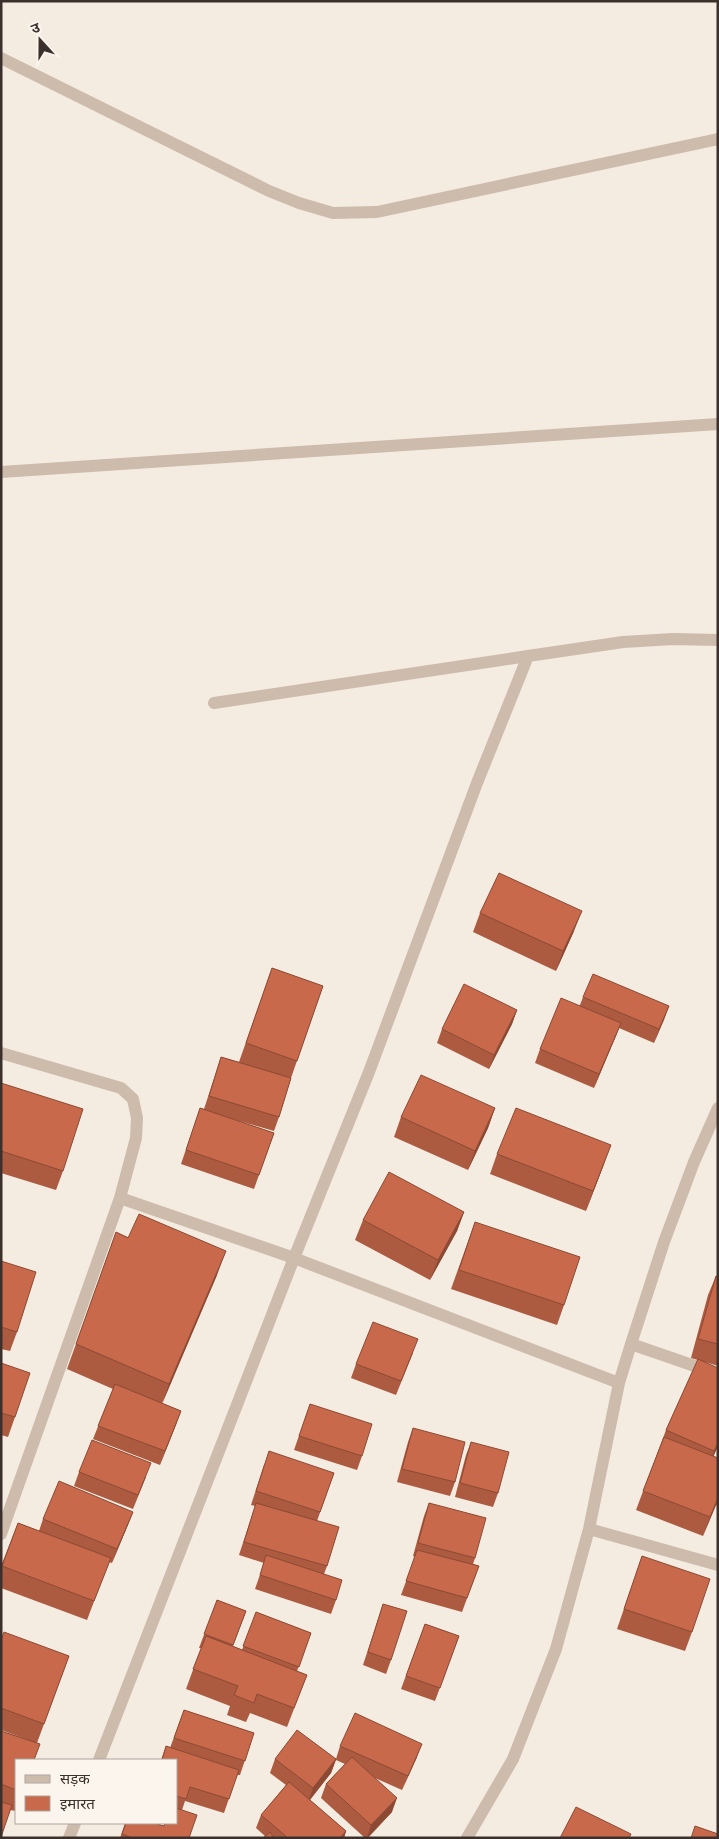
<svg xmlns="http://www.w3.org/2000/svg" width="719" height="1839" font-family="Cabin,'Noto Sans Devanagari',sans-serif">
<rect width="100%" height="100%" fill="#f4ebe1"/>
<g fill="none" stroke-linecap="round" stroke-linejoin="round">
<path stroke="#cdbbac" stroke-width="12" d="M1,58l268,133 30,12 34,10 44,-1 341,-73
M1,472l717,-48
M214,703l314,-47
M1,1053l120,35 12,11 4,19 -1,20 -16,60 -119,336
M120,1198l174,60 325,125
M631,1344l87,30
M589,1529l129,36
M99,1760l195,-502 75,-186 108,-289 51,-127 95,-14 50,-3 45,1
M69,1838l6,-15
M467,1838l46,-79 43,-110 33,-120 30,-146 12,-39 33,-102 30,-80 24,-54"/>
</g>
<path fill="#ac5a40" d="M480,913l94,18 -18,40 -83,-39z
M272,968l51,18 -32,92 -12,39 -5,14 -49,-14 49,16 -20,56 -73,-25 19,-56 4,1 17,-52 18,5z
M583,997l86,9 -15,37 -35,-15 -25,60 -59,-25 5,-14 40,-44z
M517,1010l-5,14 -23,45 -52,-26 5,-14z
M1,1083l62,88 -7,19 -55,-17z
M495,1108l-7,20 -20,42 -74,-33 7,-20z
M497,1154l107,10 -18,47 -96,-37z
M464,1212l-7,19 -27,49 -75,-40 8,-20z
M475,1222l89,83 -7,20 -106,-36z
M116,1232l101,43 -55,128 19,8 -21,54 -67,-26 20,-50 -46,-20z
M1,1261l16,71 -7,19 -9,-2z
M716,1276h2v90l-13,-4 13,84 -5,11 5,1v48l-2,-1 -13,31 -67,-26 30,-80 32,-70 -7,-2 17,-63z
M413,1353l-17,42 -45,-17 5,-14z
M1,1363l14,54 -7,20 -7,-2z
M310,1404l52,52 -5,14 -63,-20z
M413,1428l42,54 -5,14 -53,-14 11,-40z
M471,1442l27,51 -5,14 -38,-10 11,-42z
M264,1465l70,8 -17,48 10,45 -3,8 12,26 -5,14 -76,-25 9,-26 -25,-8 16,-49 -4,-1z
M79,1472l67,5 -13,32 -59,-23z
M429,1503l46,55 -2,6 6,2 -17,46 -61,-17 14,-38 -2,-1 11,-40z
M133,1512l-21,51 -3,-1 -22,58 -86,-32v-22l17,-43 21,8 4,-12z
M642,1556l50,76 -7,19 -68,-22z
M217,1600l29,11 -13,35 9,4 14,-38 55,21 -14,38 10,4 -20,52 -37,-14 -4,9 -19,-7 3,-9 -44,-17 15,-41h-2z
M383,1604l8,56 -5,14 -23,-9z
M425,1624l34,12 -24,65 -34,-12z
M1,1640l68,16 -32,87 -21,17v51l-6,-1 -9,27v-106l30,10 -30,-11z
M184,1710l70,23 -14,42h-3l-13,38 -39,-12 -3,9 7,28h-69l5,-15 39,3 1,-3h11v-63h-15l5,-14 4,2z
M340,1746l77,11 -15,33 -27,-12 17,34 -24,26h-3l-44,-40 5,-14 19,-20 -9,-4 -5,13 -21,27 36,31 -2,7h-81l2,-2 -9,-8 5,-13 25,-30 -16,-12 5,-14h61z"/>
<path fill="#8c4a34" d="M582,911l-8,20 -18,40 7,-20z
M669,1006l-5,14 -10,23 5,-14z
M517,1010l-5,14 -23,45 5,-14z
M621,1023l-5,13 -22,52 5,-14z
M495,1108l-7,20 -20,42 7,-19z
M611,1145l-7,19 -18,47 7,-20z
M464,1212l-7,19 -27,49 8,-20z
M226,1251l-9,24 -57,134 9,-25z
M181,1411l-5,14 -16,40 5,-14z
M718,1443v3l-11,25 7,-20z
M718,1498l-2,7 -13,31 7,-19z
M133,1512l-5,13 -16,38 5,-14z
M422,1744l-5,13 -15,33 6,-14z
M336,1759l-5,14 -23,29 5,-14z
M397,1798l-5,14 -25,26 4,-13z
M346,1831l-2,7h-4z"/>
<path fill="#c8694b" stroke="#8c4a34" d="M499,873l83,38 -19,40 -83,-38z
M272,968l51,18 -26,75 -51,-18z
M593,974l76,32 -10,23 -76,-32z
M464,984l53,26 -23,45 -52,-26z
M561,998l60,25 -22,51 -59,-25z
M221,1057l70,21 -12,39 -70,-21z
M421,1075l74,33 -20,43 -74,-34z
M1,1083l82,26 -20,62 -62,-20z
M200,1108l74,25 -15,42 -73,-25z
M516,1108l95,37 -18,46 -96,-37z
M389,1172l75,40 -26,48 -75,-40z
M139,1214l87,37 -57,133 -93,-40 40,-112 12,6z
M475,1222l105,35 -16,48 -105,-35z
M1,1261l35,11 -19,60 -16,-5z
M716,1276h2v68l-20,-5z
M373,1322l45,17 -17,42 -45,-17z
M698,1359l20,9v75l-4,8 -48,-21z
M1,1363l29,10 -15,44 -14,-4z
M115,1384l66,27 -16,40 -67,-25z
M310,1404l62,20 -10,32 -63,-20z
M413,1428l52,14 -10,40 -53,-13z
M664,1437l54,21v40l-8,19 -67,-26z
M92,1440l59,23 -13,32 -59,-23z
M471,1442l38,10 -11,41 -38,-10z
M269,1451l65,22 -14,39 -64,-21z
M59,1481l74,31 -16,37 -74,-30z
M256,1503l83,24 -12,39 -83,-24z
M429,1503l57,15 -11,40 -57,-15z
M18,1523l93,35 -17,43 -92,-35z
M417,1550l62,16 -12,32 -61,-17z
M266,1555l76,25 -6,20 -76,-25z
M642,1556l68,23 -18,53 -68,-23z
M217,1600l29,11 -13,34 -29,-11z
M383,1604l24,7 -16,49 -23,-8z
M256,1612l55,21 -12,34 -56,-21z
M425,1624l34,12 -19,52 -34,-12z
M4,1632l65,24 -25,68 -43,-16v-68z
M206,1636l101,39 -13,33 -37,-14 -3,9 -20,-8 4,-9 -45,-17z
M184,1710l70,23 -9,28 -71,-23z
M355,1713l67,31 -14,32 -68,-30z
M297,1730l39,29 -23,29 -38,-29z
M1,1731l39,13 -6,16h-18v30l-15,-6z
M166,1746l73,24 -10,29 -39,-12 -4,12 -10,-3v-36h-14z
M352,1757l45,41 -26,27 -45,-41z
M289,1782l57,49 -6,7h-52l-27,-23z
M1,1802l11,3 -11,32z
M576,1807l55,27 -2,4h-69z
M176,1808l21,7 -8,23h-57l-10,-4 4,-11h28l10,3 1,-3h11z
M695,1826l23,8v4h-27z
M270,1832l4,6h-11z"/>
<rect width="719" height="1839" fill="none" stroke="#3b302b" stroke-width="5"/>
<rect x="15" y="1759" width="162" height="65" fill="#fbf5ee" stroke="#aea6a0"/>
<rect x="25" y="1775" width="25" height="8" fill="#cdbbac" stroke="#aea6a0"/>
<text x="60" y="1784" font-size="15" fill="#3b302b">सड़क</text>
<rect x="25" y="1796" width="25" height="15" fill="#c8694b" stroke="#aea6a0"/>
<text x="60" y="1809" font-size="15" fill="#3b302b">इमारत</text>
<g transform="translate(40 40) rotate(339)" stroke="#fbf5ee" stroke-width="4" paint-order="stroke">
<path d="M0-4L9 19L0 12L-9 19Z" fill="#3b302b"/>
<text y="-8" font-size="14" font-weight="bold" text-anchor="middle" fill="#3b302b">उ</text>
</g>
</svg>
